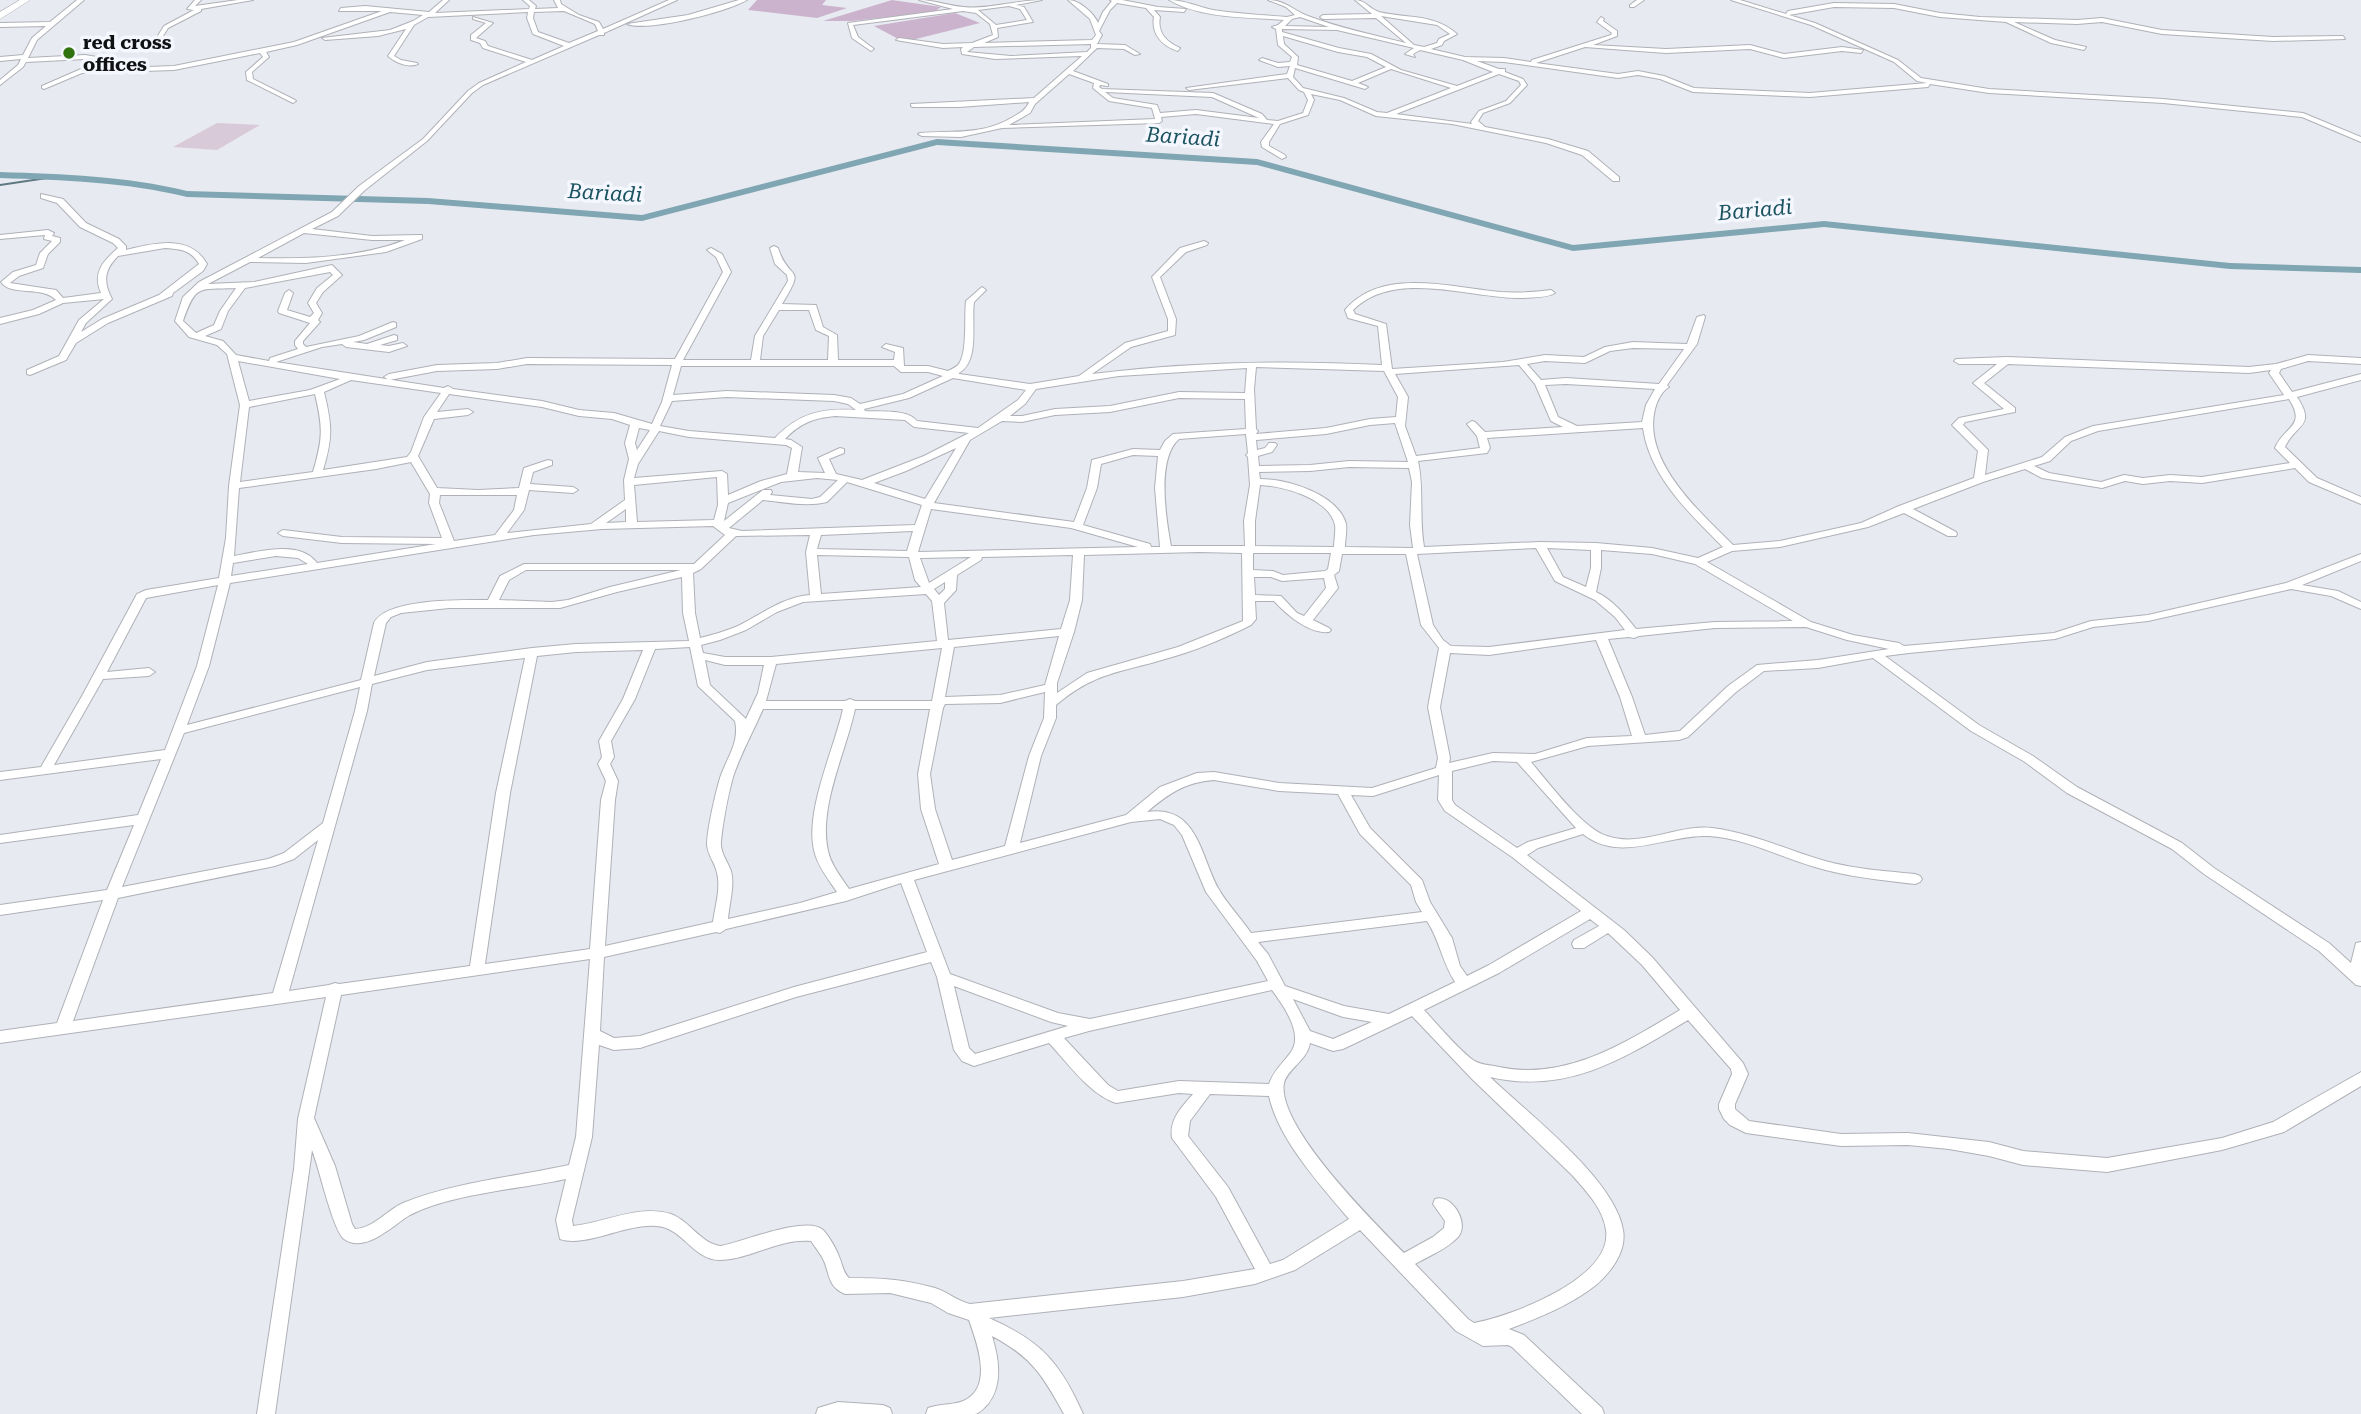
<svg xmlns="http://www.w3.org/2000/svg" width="2361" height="1414" font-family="'Roboto Serif',serif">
<rect width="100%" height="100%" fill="#e8eaf1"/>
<path fill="#d9cada" d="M217,123l43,2 -43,25 -44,-3z"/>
<path fill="#ccb3cd" d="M757,0h69l-4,5 25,3 -30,10 -69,-8z
M892,0l49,7 -7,5 -82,9h-29z
M955,13l25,10 -76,19 -30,-16z"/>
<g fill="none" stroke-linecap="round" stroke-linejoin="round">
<path stroke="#5e7982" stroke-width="2" d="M0,185l47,-7"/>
<path fill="#7fa6b2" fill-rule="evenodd" d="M937,139l320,20 316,86 251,-24 406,42 131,4v6l-131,-4 -406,-42 -251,24 -316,-86 -320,-20 -295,76 -214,-17 -241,-7c-62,-15 -123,-17 -187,-19v-6c64,2 125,4 187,19l241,7 214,17z"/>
<g stroke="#afb1b7" stroke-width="2">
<path id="minor" d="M77,0h7l-47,40 -9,18 57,-3 29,5 5,8 55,-2 120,-24 88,-31h-43l2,-3 24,-2 64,6 14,-12h6l-14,13 94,-4 1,-3 -7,-6h6l7,6 -1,3 23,-1 -4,-8h6l1,4 18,11 20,7 4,7 66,-29h8l-73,33v2h-5l-116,50 -11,8 -45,48 -62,49 -27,26 -26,13 60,7 47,-1h3v4l-36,13 -80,11 -56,-1 -42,22 46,-2 78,-17 10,10 -19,17 -7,11 6,10 -4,7 2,2 -17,19v3l3,3 53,-11 34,-14 3,1v4l-32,13 -11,2 14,2 27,-9 3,1v4l-17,5 9,1 14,-3 4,3 -18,6 -43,-5 -4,-3 -20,3 -46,15 168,26 4,-2 5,3 89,12 37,9 35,3 38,11 10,-22 10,-37 -145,-1 -30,5 -60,2 -48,9 -5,-3 5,-3 48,-9 60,-2 30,-5 148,1 48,-87 -7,-15 -9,-7 4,-2 11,6 9,18 -48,88h68l4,-24 33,-55 -1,-6 -12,-11 -5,-16 4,-2 4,2c11,35 29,15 4,56l34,1 7,22 14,8 1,25h56l1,-8 -13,-5 4,-3 17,4 1,18h24l20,5c3,-2 7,-3 10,-6 10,-11 6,-49 8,-64l16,-14 4,3 -12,12c-3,21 6,59 -15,71v1l71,10 49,-8 46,-33 43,-12v-12l-16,-42 28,-29 24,-7 4,2 -1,2 -21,7 -26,25 16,42 -1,16 -44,12 -39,27c97,-12 193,-14 290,-9l-4,-39 -30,-8 -3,-8c37,-44 107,-22 156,-18 17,1 34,0 50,-2l4,3c-8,5 -21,4 -32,5 -52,1 -128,-30 -170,12l2,4 31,10 6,45 111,-7 42,-7 39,2 21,-10 28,-5 54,2 10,-27 7,-2 1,2 -8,27 -30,41 2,2c-7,4 -12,14 -14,22 -13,52 44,102 78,136l47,-4 81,-18 38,-17 75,-28 4,-27 -26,-26 7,-7 45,-9 -31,-26 24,-19h-38l-5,-3 2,-2 51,-2 242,10 27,-3 32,-9 53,3v6l-53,-3 -27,8 -2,4 13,19 69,-18v6l-64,17c20,30 -2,27 -12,50l32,31 44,19v7l-52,-22 -14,-14 -93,15 -32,-2 -27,3 -18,-3 -23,7 -60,-10 -17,-9 -42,13 -70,27 43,23 1,2 -1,2h-8l-44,-23 -36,14 -88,20 -48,4 -25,11 104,60 42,13 46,8 5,3 150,-13 37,-12 57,-6 138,-32 75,-29v7l-59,24 36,6 23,11v7l-30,-13 -40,-7 -143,32 -55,6 -38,12 -146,14 -24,3 94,69 54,31 44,31 105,56 32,25 115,75 22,20 5,-20 5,-1v44l-5,-1 -37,-34 -115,-77 -32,-25 -105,-56 -42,-31 -54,-31 -98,-73 -55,10 -54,3 -28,21 -48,45 -9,3 -91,6 -57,16c17,20 52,67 76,74 34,12 71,-12 105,-8 40,5 75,22 113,33 29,8 60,10 90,13l5,2 2,3 -2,3 -5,2c-34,-4 -67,-7 -100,-17 -35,-10 -70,-29 -107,-31 -41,-2 -88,28 -125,-2l-45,14 -11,7 97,75 28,27 91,106 5,11 -13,30v5l14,12 92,13 67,-1 81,9 34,9 84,7 115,-20 51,-16 88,-50v14l-77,46 -62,18 -115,22 -84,-7 -34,-9 -40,-7 -41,-4 -67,1 -95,-13 -16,-8 -6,-6 -5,-10v-5l13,-30 -1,-5 -43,-49c-63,38 -121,75 -198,57 37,36 125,102 133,153 4,21 -12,42 -27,55 -25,20 -58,33 -87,44l15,6 78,73 2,6h-22l-70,-67 -4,-2 -25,1 -27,-15 -96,-101 -65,40 -40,14 -72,13 -194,21c52,23 71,44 94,96h-19c-21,-38 -32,-57 -72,-78 7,23 11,48 -4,68 -4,4 -8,9 -13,10 -13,0 -35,0 -49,0l2,-6c13,-5 28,-2 39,-9 26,-15 9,-59 2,-79l-21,-7 -17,-10 -41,-10 -45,1c-17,-7 -15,-19 -21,-33 -3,-7 -9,-14 -13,-20 -32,-3 -59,18 -90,19 -28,1 -38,-33 -65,-34 -29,-3 -71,22 -96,13l-4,-19 10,-41c-46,10 -115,15 -156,36 -9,5 -17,13 -26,18 -11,8 -28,15 -40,6 -11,-8 -25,-72 -32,-89l-37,264h-18l37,-245 4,-50 28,-122 -326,46v-12l57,-8 46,-123 -103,15v-10l107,-15 27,-65 -134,18v-8l138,-20 23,-56 -161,21v-8l41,-5 41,-71 55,-102 9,-4 73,-12 7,-40 3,-52 11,-81 -13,-51 -10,-9 -28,-8 -14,-16 8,-24 16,-15 133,-70 27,-26 64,-47 45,-48 11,-8 47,-21 -43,-14 -3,-5 -9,-3v-5l15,-12 -13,-4v-2l20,6 -17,15 9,3 3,5 44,14 32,-14 -31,-12 -6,-16 1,-6 -100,5 -14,8 -20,31 7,4 16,3 1,1c-10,4 -22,-1 -30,-8l18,-27 -28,7 -53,4 -3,-2 68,-8 23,-9 10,-6 -33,-3 -93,33 -31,7 3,5 -17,15 1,7 42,21 1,1 -3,2 -46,-23 -1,-8 17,-15 -3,-4 -86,17 -92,3 -38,16 -2,-1v-2l39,-17 32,-1 -3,-5 -25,-4 -59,3 -3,5 -23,18v-5l18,-15 3,-6 -21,2v-4l23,-2 9,-17 14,-12 -46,1v-4l50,-1zM564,11l31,13 3,7 -29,12 -31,-11 -5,-14 1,-6zM304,233l68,7h33c-46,18 -98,19 -147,18zM330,272l3,3 -16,13 -9,15 6,10 -4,4 -23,-7 6,-17 -4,-3 -4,3 -7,18 1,2 31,10 -15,18v4l3,4 -28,9 -1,3 -33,-6 -13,-14 -18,-5 16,-7 7,-18 17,-23zM236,288l-16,23 -6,14 -18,8 -13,-12c13,-38 16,-31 53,-33zM779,310h30l7,20 13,6 -1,24h-68l3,-24zM1633,348l51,1 -25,35 -93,-6 -25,2 -14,-16 18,-3 40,2 25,-12zM238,361l102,18 -30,11 -61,11zM2008,364l241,9 22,-3 -2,3 15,22 -191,31 -28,11 -23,20 -57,18 3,-25 -25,-25 2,-3 50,-10v-4l-31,-25zM1519,365l16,19 16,37 12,6 -78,5 -10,-10 -3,-1 -5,3 10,12 3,12 -64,8 -11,-30 3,-29 -13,-23zM681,366h213l7,6h27l15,4 -40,18 -43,10 -9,-6 -17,-3 -107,-4 -54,4zM1256,367l128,4 14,26 -2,20 -26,2 -44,9 -70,6 2,-3 -2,-2 -2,-40zM1247,368l-2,25 -66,-1 -69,14 -55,3 -33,7h-12l15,-12 11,-15 83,-13zM953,378l73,12 -8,10 -40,28 -61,-7c-9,-12 -37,-9 -52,-10l-1,-2 45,-11zM351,380l90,13 -17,24 -13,35 -4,5 -84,13c10,-33 9,-45 1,-78zM1566,384l89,5 -9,16 -4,17 -65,4 -19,-9 -13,-32zM315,394c8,34 8,44 -2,78l-73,10 9,-75zM449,394l93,13 37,9 33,3 18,6 -5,18 4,16 -5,21 1,20 -34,24 -84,9 17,-23 5,-20 44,3 5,-3 -5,-3 -43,-3 3,-12 19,-7v-4l-4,-1 -24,8 -5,20 -41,2 -41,-2 -19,-32 16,-37 34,-4 5,-3 -5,-3 -31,3zM727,397l107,4 14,3 8,6c-34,-2 -57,3 -81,28l-86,-7 -29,-5 12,-25zM1179,398l66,1 1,30 -73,5 -8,7 -5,9 -27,-1 -41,11 -5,28 -13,34 -140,-19 36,-63 32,-19 20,1 33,-7 55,-3zM2289,399c18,28 -5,27 -14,49l15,15 -88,14 -32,-2 -27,3 -19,-3 -23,7 -52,-9 -15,-7 16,-5 21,-20 27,-10zM835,416l70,4 9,7 55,6 -45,23 -62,24 -26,-6 -7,-15 15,-6v-4l-4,-1 -22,10 7,15 -27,-1 4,-25 -11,-7 -6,-1c15,-16 29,-21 50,-23zM1395,423l13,39 -59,-1 -39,4 -51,1 -1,-10 14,-4 5,-7 -2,-2h-6l-4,5 -8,2 -1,-10 70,-6 44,-9zM639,428l11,2 -13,20 -2,-7zM1643,428c7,49 47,86 80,119l-25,11 -46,-10 -56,-5 -56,-1 -116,5c-5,-29 0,-58 -6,-86l69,-8 3,-5 -3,-10zM659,431l30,6 97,8 6,3 -5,26 -26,7 -33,14 -1,-21 -5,-3 -88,7 4,-14zM1246,434l2,19 -2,2 2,2 2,28 -6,36 1,25h-74c-5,-27 -15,-87 8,-107zM956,448l-31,51 -51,-16 32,-12zM1133,455l25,1 -3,32 5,59h-9l-1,-3 -67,-19 14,-37 4,-24zM411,462l19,32 -1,9 13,35 -100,-1 -59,-7 -5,3 5,3 59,7 94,1 -119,19c-17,-24 -60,-11 -83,-7l5,-68 137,-19zM1349,467l60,1 3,14 -2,43 3,23 -68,-1c0,-7 2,-15 1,-23 -8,-30 -59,-45 -86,-45l-1,-7 51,-1zM717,477l1,28 -4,15 -77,2 -3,-37zM817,478l21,2 -18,17 -8,2 -42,-4 2,-3 -1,-2h-8l-39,31 4,-18 53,-21zM847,482l75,23 -7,20 -173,6 -13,-3 34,-28c21,2 43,7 64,2zM1260,485c23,1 69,13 75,40 1,7 -1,15 -1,22l-79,-1v-25zM440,495h77l-3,15 -19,25 -41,6 -15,-38zM626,509v13l-20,1zM931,509l140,19 67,19 -220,5zM713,526l12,9 -31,29h-170l-24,12 -12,24c-25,0 -102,-2 -114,23l-13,57 -174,45 22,-59 21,-83 304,-48 68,-6zM913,531l-6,20 -90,-2 4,-14zM810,535l-4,17 4,43c-27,2 -48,19 -72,31 -12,5 -25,9 -38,12l-5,-25 -2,-40 8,-4 35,-33zM1536,548l19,33 40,19 20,17 10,13 -136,17 -38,-1 -8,-6 -10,-15 -16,-71zM1547,548l44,2v18l-5,19 -23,-10zM1601,550l51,4 43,10 98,57 -78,1 -79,7c-11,-14 -23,-29 -40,-37l5,-24zM1199,552l43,1 1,68 -65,26 -91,26 -30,20v-10l17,-51 8,-32 2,-45zM1253,553h78l-3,16 -3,2 -42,4 -10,-4 -20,-1zM1342,554h64l15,71 18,23 -11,59 10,51 -2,10 -64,20 -93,-5 -65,-11 -17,1 -37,14 -34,28 -106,28 21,-87 15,-38v-13c39,-33 63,-32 109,-46 30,-8 58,-20 86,-34l5,-6 -1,-18h19c13,14 35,33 55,31l2,-2 -2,-2 -16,-8 25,-32 -4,-13 5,-4zM817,555l92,2 6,23 6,7 -100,7zM1073,555l-3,45 -9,29 -113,11 -4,-37 12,-13 1,-15 24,-15 1,-3zM276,556l22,2 10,6 -77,12 2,-13zM971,557l-42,26 -9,-25zM526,570h155l-71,17 -42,13 -16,2 -53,-2 10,-20zM682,577l1,36 6,28 -113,3 -44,4 -105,14 -53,14 12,-53 5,-6 10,-4 48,-5h111l57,-16zM1254,577h17l11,4 42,-3 2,10 -22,28 -7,-3 -16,-17 -26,-1zM945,582v7l-6,6 -5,-6zM218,585l-21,81 -32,84 -111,15 49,-86 46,-3 6,-4 -6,-4 -42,4 39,-74zM926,594l6,7 5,40 -166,16h-46l-22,-4 -2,-8 19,-5 26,-10 31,-18 26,-10zM1806,627l41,13 42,9 -71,11 -61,5 -29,21 -48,45 -35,4 -13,-38 -24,-58 21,-2 5,1 5,-2 76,-8zM1059,636l-14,49 -45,10 -55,2 9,-50zM1596,640l24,57 12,39 -45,2 -52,16 -42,-1 -44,10 1,-5 -10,-51 10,-54 39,2zM690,647l8,39 37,35c5,22 -9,38 -15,57 -5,17 -12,48 -13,65 0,12 8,19 10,30 4,15 -2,34 -4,49l-108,24 10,-146 3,-19 -8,-17 4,-7 -3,-16 24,-42 20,-50zM942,648l-10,53h-77l-5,-2 -5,2h-79l10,-37zM643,650l-20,49 -24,42 3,16 -4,7 8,17 -5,19 -11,149 -105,15 25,-171 27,-137 39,-4zM525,658l-29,135 -26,173 -131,18 -4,-1 -6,2 -40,6 78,-280 5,-27 55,-14zM705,660l20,5h39l-6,28 -12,26 -36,-34zM360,687l-5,24 -32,112 -39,30 -16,6 -146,28 62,-154zM1045,692l-1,26 -15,38 -24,90 -53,14 -17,-51 -5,-35 13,-66 2,-4 55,-1zM763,709h80c-9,41 -40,105 -28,145 4,14 14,26 22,38l-37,11 -72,16c1,-14 7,-34 3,-48 -4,-11 -11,-18 -10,-30 2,-19 7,-46 12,-64 8,-24 20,-45 30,-68zM855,709h75l-12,65 3,35 18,55 -90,25c-8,-12 -18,-24 -21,-38 -10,-44 18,-99 27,-142zM1493,761l24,1 59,66 -48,14 -11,6 -62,-43 -3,-5v-29zM1439,775l-1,25 7,11 67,46 69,54 -92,54 -22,11 -7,-10 -8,-28 -22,-36 -8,-22 -52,-52 -19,-33 22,1zM1214,780l65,11 59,3 22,40 51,51 5,17 6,10 -171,21c-10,-15 -24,-29 -33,-45 -18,-34 -21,-83 -71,-76 21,-18 38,-30 67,-32zM1160,819l14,6 8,10 24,57 51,69 11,20 -178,38 -32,-6 -108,-39 -36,-94 217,-58zM318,840l-45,153 -200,28 45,-123 157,-32 19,-7zM901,883l26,69 -133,35 -154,49 -26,2 -14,-7 4,-74 112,-25 4,1 6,-4 120,-28zM1590,919l9,7 -25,14 -2,4 2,4h10l24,-15 34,32 38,45c-55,33 -114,71 -181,57 -8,-2 -19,-2 -26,-7 -14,-10 -36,-36 -49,-50l75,-37zM1427,921c13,20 15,41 28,61l-66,32 -45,-8 -59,-20 -17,-32 -10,-12zM590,959l-14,178 -7,28c-55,12 -113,17 -166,38 -16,7 -29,25 -48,26l-3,-5 -17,-58 -21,-48 27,-123zM931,962l6,15 17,73 8,11 12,5 75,-23c19,20 40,51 67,60l63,-10 14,1c-11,13 -24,25 -21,44l44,59 39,72 -72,12 -213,23c-13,-3 -22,-12 -35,-16 -32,-9 -53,-10 -86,-10 -6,-6 -6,-11 -9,-19 -3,-9 -11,-23 -17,-29 -16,-15 -81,12 -102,16 -20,-2 -31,-25 -50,-32 -33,-10 -66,9 -98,12l-1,-6 20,-83 7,-92 15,5 26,-2 156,-51zM954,986l97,36 17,4 -93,28 -6,-6zM1272,990c11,15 32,44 19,62 -8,11 -17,18 -22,32l-90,-3 -61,10 -10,-6 -44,-47 25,-7zM1293,999l50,18 29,5 -39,17 -23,-8zM1412,1016l60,63 100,96c14,16 31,33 34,55 7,48 -94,86 -132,93l-6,-4 -53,-55c14,-8 32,-15 43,-27 12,-13 -6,-44 -23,-38l-2,5 12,17 -1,7 -11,9 -29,16c-29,-30 -128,-127 -120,-170 4,-15 23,-22 26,-40l23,8 10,-2zM1210,1094l59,2c9,43 52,90 80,123l-66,41 -13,4 -42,-77 -40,-51 2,-15z
M195,0h6l-6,6 43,-6h15l-52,9v2l-33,17 -10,16 -13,3v-2l9,-3 10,-16 30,-16 -7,-1z
M739,0h8c-21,12 -98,32 -120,24l61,-9z
M919,0c16,0 29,6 45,7 24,3 52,-7 78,-7l-26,5 8,2 9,15 -36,6 1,9 -14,6 108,-3 4,-5 -6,-16 -22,-19c11,0 26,13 30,23l5,-11 9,-11 -2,-1h12l36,7 28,2 -2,3 -30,-2 6,7c-3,15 6,25 20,31l-2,3c-16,-5 -27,-17 -24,-34l-8,-9 -29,-5 -7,7 -11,21 3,4 -5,9 28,1 15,9 -5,1 -11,-6 -27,-1 -24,23 35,13v2l-8,-1 -1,2 3,2 111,4 49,21 5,6 11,1 25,-8 5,-13 -4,-8 -5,-2 -11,-12 -99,12 -3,-2 101,-14 3,-8 -12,1 -19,-7 3,-2 16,5 12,-1 2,-5 -14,-12 -2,-16 -4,-2 6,-2 6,-5c-37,-3 -82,-1 -115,-20 15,0 30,7 44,10 25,4 50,5 74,7l8,-2 -9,-8 -18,-7c17,0 26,11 40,16 32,12 65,19 98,27l-30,-25 -53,1 -3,-2 3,-2 49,-1 -17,-14c11,0 14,9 24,12 29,7 54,1 78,22l-13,7 -2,4 -11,4 34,8 39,1 27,4 1,-2 79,-25 1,-2 -15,-11 4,-5 3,2 -1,2 14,10v5l-24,9 73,4 84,-4 34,9 58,-7 21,3 -2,3 -19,-2 -58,7 -34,-9 -84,4 -81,-6 -49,16 82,11 20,-3 26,5 30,12 116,5 117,-10 -10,-2 -23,-19 -83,-37 -80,-25h9l46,14 2,-3 46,-8 60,1 46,9 40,4 97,3 25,-2 60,12 111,7 70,-1 2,3 -72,2 -111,-7 -60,-12 -25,2 -63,-2 41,18 31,7 -2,3 -33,-7 -45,-21 -66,-5 -46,-9 -60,-1 -45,8 26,8 83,37 23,18 68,11 174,10 140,14 58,24v5l-59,-25 -139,-14 -174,-10 -59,-9 -2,3 -118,10 -117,-5 -33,-13 -22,-4 -20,3 -114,-16 -27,-1 22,8h6v3l18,7 4,6 -17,18 -27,10 -5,8 7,6 63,12 40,12 31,26v4h-6l-31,-26 -36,-12 -94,-19 -76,-8 -36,-16 -29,-6 3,6 -6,15 -28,9 -11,18v4l16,9 1,2 -4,2 -20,-12 -1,-5 13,-18 -78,-10 -35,3 1,4 -3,2 -157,5 -41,9 -39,-1 -4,-2 2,-1c34,-3 61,3 93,-16 7,-4 13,-7 16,-15l-70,5h-46l-2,-1v-2l123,-6 48,-42 -87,3 -33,-5 -1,-5 2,-2 -20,1 -47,-8 3,-2 44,6 29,-1 21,-8 -3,-11 -14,-11 -13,-2 -110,14 5,12 16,12 -3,2 -19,-13 -4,-15 105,-14zM1009,6l11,3 7,11 -31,5 -18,-15zM1381,16l56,9 13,9 -11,5 -2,4 -13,4 -10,-2zM1300,17l29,10 -44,-1 7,-7zM1282,29l55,1 77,18 -9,6 10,3 -2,-3 7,-4 43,10 30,12 -36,14 -56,-16 -30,-16 -32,-6 -57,-16zM1283,36l55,16 29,5 19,10 -34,14 -55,-16 1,-8 -14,-13zM1091,44v4l-4,4 -76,4 -44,-4 7,-5zM1295,68l70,21 3,-2 -10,-4 33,-14 60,19 -64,25 -10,-1 -33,-14 -41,-10 -10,-11zM1069,74l25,9 -1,5 16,13 43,7 3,11 -146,6 21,-12 5,-9zM1499,74l20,7 2,4 -15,16 -27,10 -8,11 1,2 -76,-10zM1105,92l107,5 47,21 -63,-8 -36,3 -3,-8 -44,-7z
M1637,0h7l-10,7h-4v-2z
M41,194l22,5 23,24 33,16 7,7v4c29,-7 64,-16 81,14l-4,7 -30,22 -1,3 -64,27 -32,20 -10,17 -36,15 -3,-1v-4l32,-14 20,-36 25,-21 -41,4 -24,11 -39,10v-6l33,-8 23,-10c-14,-15 -45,-3 -55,-18l12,-10 23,-7 4,-12 12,-12 -8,-2 1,-4 -45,4v-4l48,-5 6,3 -2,3 8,2v4l-12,12 -5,14 -24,8 -9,7 46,7 7,8 38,-5c-9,-20 2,-32 17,-45l-5,-5 -33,-16 -23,-24 -16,-5zM165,248c15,1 26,2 34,16l-40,31 -57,24 -21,13 5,-9 26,-24c-9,-17 -8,-29 6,-43z
M838,1402l45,3 7,3 2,6h-76l2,-6z"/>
</g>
<g stroke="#afb1b7" stroke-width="1">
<path id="highway" d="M20,0h10l-30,19v-7z"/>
</g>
<use href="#minor" fill="#fff" fill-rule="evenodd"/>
<use href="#highway" fill="#fff" fill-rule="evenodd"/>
</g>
<circle fill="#31730e" stroke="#f5f7fe" stroke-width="2.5" cx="69" cy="53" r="7"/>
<g text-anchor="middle" stroke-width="7" stroke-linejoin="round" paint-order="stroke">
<g font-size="19" font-weight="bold" fill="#101113" stroke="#f5f7fe" text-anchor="start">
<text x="83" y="49">red cross<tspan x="83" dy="22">offices</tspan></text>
</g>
<g font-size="21" font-style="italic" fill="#1b5260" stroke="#f5f7fe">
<text transform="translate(1183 137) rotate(4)" y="7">Bariadi</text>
<text transform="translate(605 193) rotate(3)" y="7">Bariadi</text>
<text transform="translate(1755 210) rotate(-5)" y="7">Bariadi</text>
</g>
</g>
</svg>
